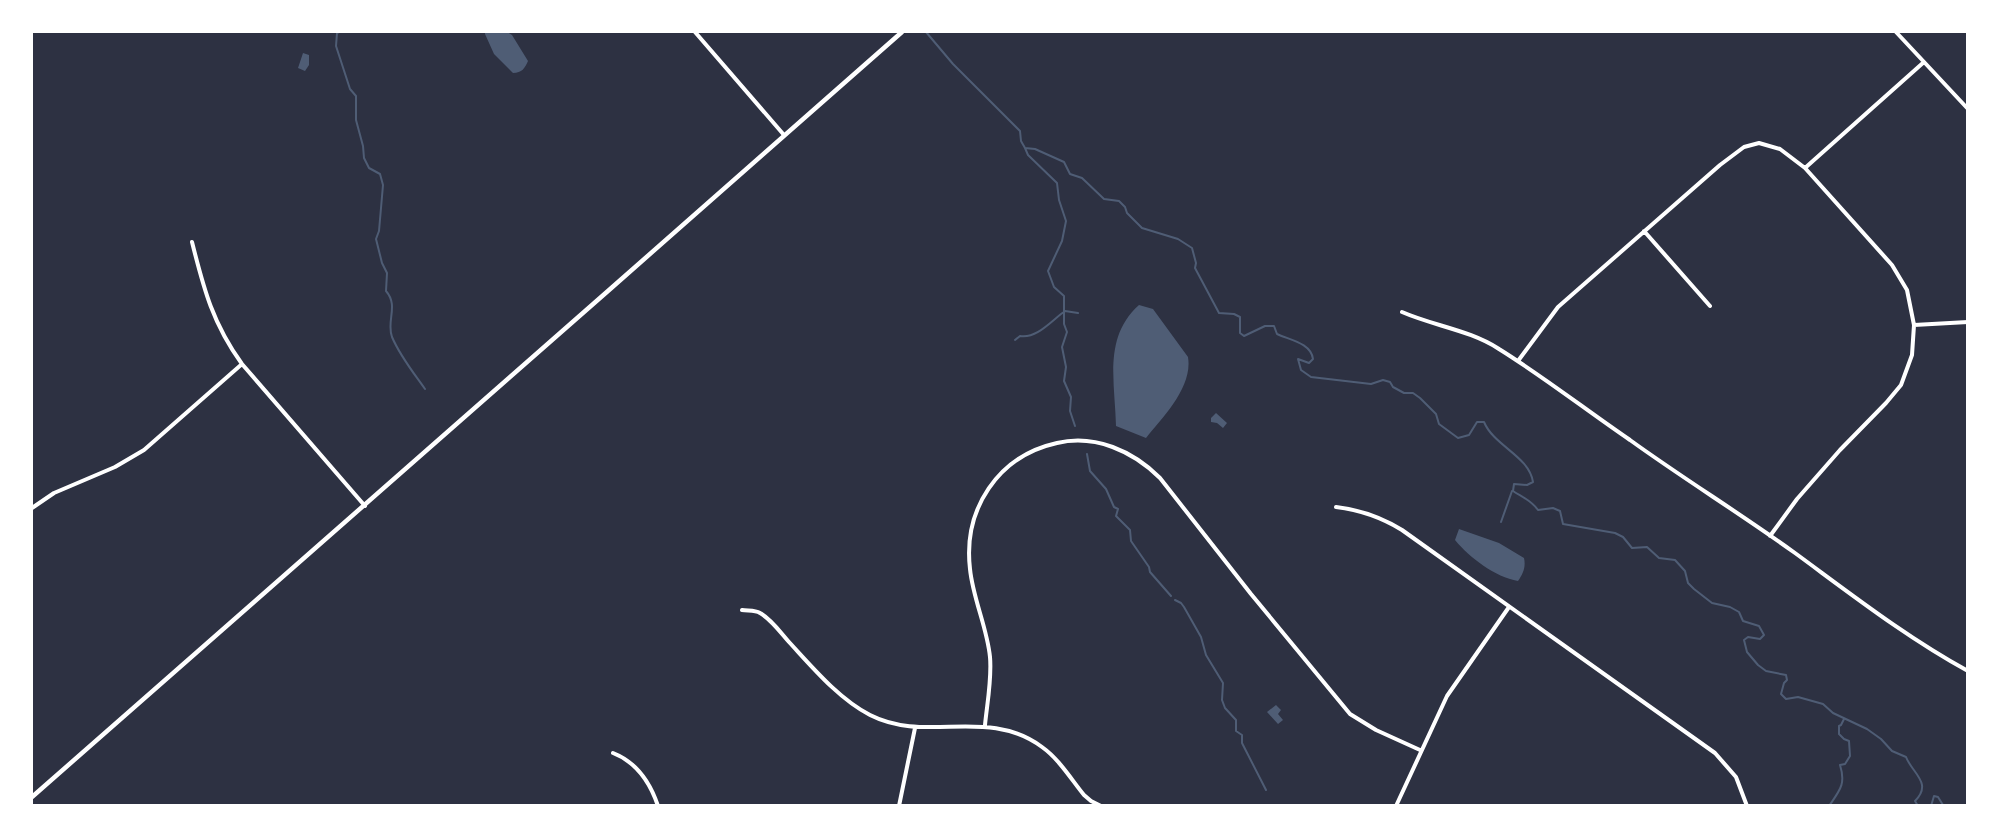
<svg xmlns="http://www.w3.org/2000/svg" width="1999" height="837" font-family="'Varela Round',sans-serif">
<rect width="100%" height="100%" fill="#2d3142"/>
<path fill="#4f5d75" d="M485,32h22l5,3 16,26c-3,7 -6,12 -15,12l-19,-19 -9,-20z
M303,53l6,2v10l-4,6 -7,-3z
M1139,305l14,4 35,48c5,30 -25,60 -42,81l-30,-12c-1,-43 -13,-89 23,-121z
M1216,413l11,10 -4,5 -6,-5 -6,-1v-4z
M1459,529l40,14 25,15c2,9 -1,16 -6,23 -23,-4 -48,-23 -63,-41z
M1276,705l5,5 -3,4 5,6 -5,4 -11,-12z"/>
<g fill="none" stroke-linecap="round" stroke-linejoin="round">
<path stroke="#4f5d75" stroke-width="2" d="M339,32l-2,1 -1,13 14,43 6,7v24l7,26 1,12 5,10 11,6 3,11 -4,46 -3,8 6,24 5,10 -1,18c13,15 0,30 6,46 8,19 21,35 33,52
M926,32l27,32 67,67 1,10 4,7 10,1 29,13 6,12 12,4 22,21 15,2 6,6 2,6 15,15 36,11 14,9 4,15 -1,5 24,45 15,1 6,3v16l4,3 21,-10h9l3,8c13,6 34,9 36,25l-4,4 -11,-4 3,11 10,7 60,7 12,-4 7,2 3,5 11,6h9l7,5 16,16 3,10 19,14 11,-3 8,-13h7c10,24 45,34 49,60l-6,3 -13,-1 -1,7c9,6 18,9 25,19l15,-2 7,3 3,13 52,9 8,4 9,11 15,-1 12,11 16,2 10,11 3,12 6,6 18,14 18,4 9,5 4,9 16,5 5,9 -4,4 -12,-2 -4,3 3,12 11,13 8,6 20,4 1,5 -3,3 -3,11 5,5 12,-2 25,7 10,9 34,16 14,10 11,12 14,6c6,16 27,26 9,44l3,5
M1025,148l3,7 29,28 2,17 7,21 -4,20 -14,30 6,16 10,9v28l3,8 -5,15 4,20 -2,14 7,16 -1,14 5,15
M1015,340l5,-4c17,3 32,-16 45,-25l13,2
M1087,454l3,17 16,18 8,18 4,2 -2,7 14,14 1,11 18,26 1,5 21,24
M1501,522l11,-31
M1175,600l6,3 3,4 17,30 5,18 17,28 -1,17 3,8 11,12v11l6,4v8l24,47
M1829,806c11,-16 17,-22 11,-41l5,-1 5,-8 -1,-15 -5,-2 -5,-5v-8l2,-1 3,-6
M1931,806l3,-10 4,1 5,8 2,1"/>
<path stroke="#fff" stroke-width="4" d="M695,32l89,103
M1896,32l72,77
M1805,168l119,-106
M1644,231l66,75
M192,242c12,48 21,82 50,122l123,142
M1402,312c32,14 68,18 97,37 45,28 87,61 131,91 54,39 111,74 165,113 56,41 111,84 173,118
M1914,325l54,-3
M1518,361l40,-54 162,-142 24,-18 15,-4 21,6 25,19 87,97 15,25 7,35 -2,30 -11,30 -15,18 -46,47 -43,49 -27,37
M1336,507c25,3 45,10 66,23l313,223 21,24 11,29
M32,508l22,-15 61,-26 29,-17 98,-86
M742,610c6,1 13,0 18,3 11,6 21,20 29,29 24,26 50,57 81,73 57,29 116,-9 172,32 17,12 29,32 42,48l7,6 10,5
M985,725c2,-21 7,-46 5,-68 -3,-30 -17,-58 -20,-88 -7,-60 28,-113 87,-126 38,-9 76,8 103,35l91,116 99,120 26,16 44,20
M613,753c23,9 37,29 45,53
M899,806l16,-78
M1396,806l51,-110 62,-89"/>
<path stroke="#fff" stroke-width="4.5" d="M32,797c291,-254 580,-510 870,-765"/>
</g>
<rect width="1999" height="837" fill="none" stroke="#ffffff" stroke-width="66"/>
</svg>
